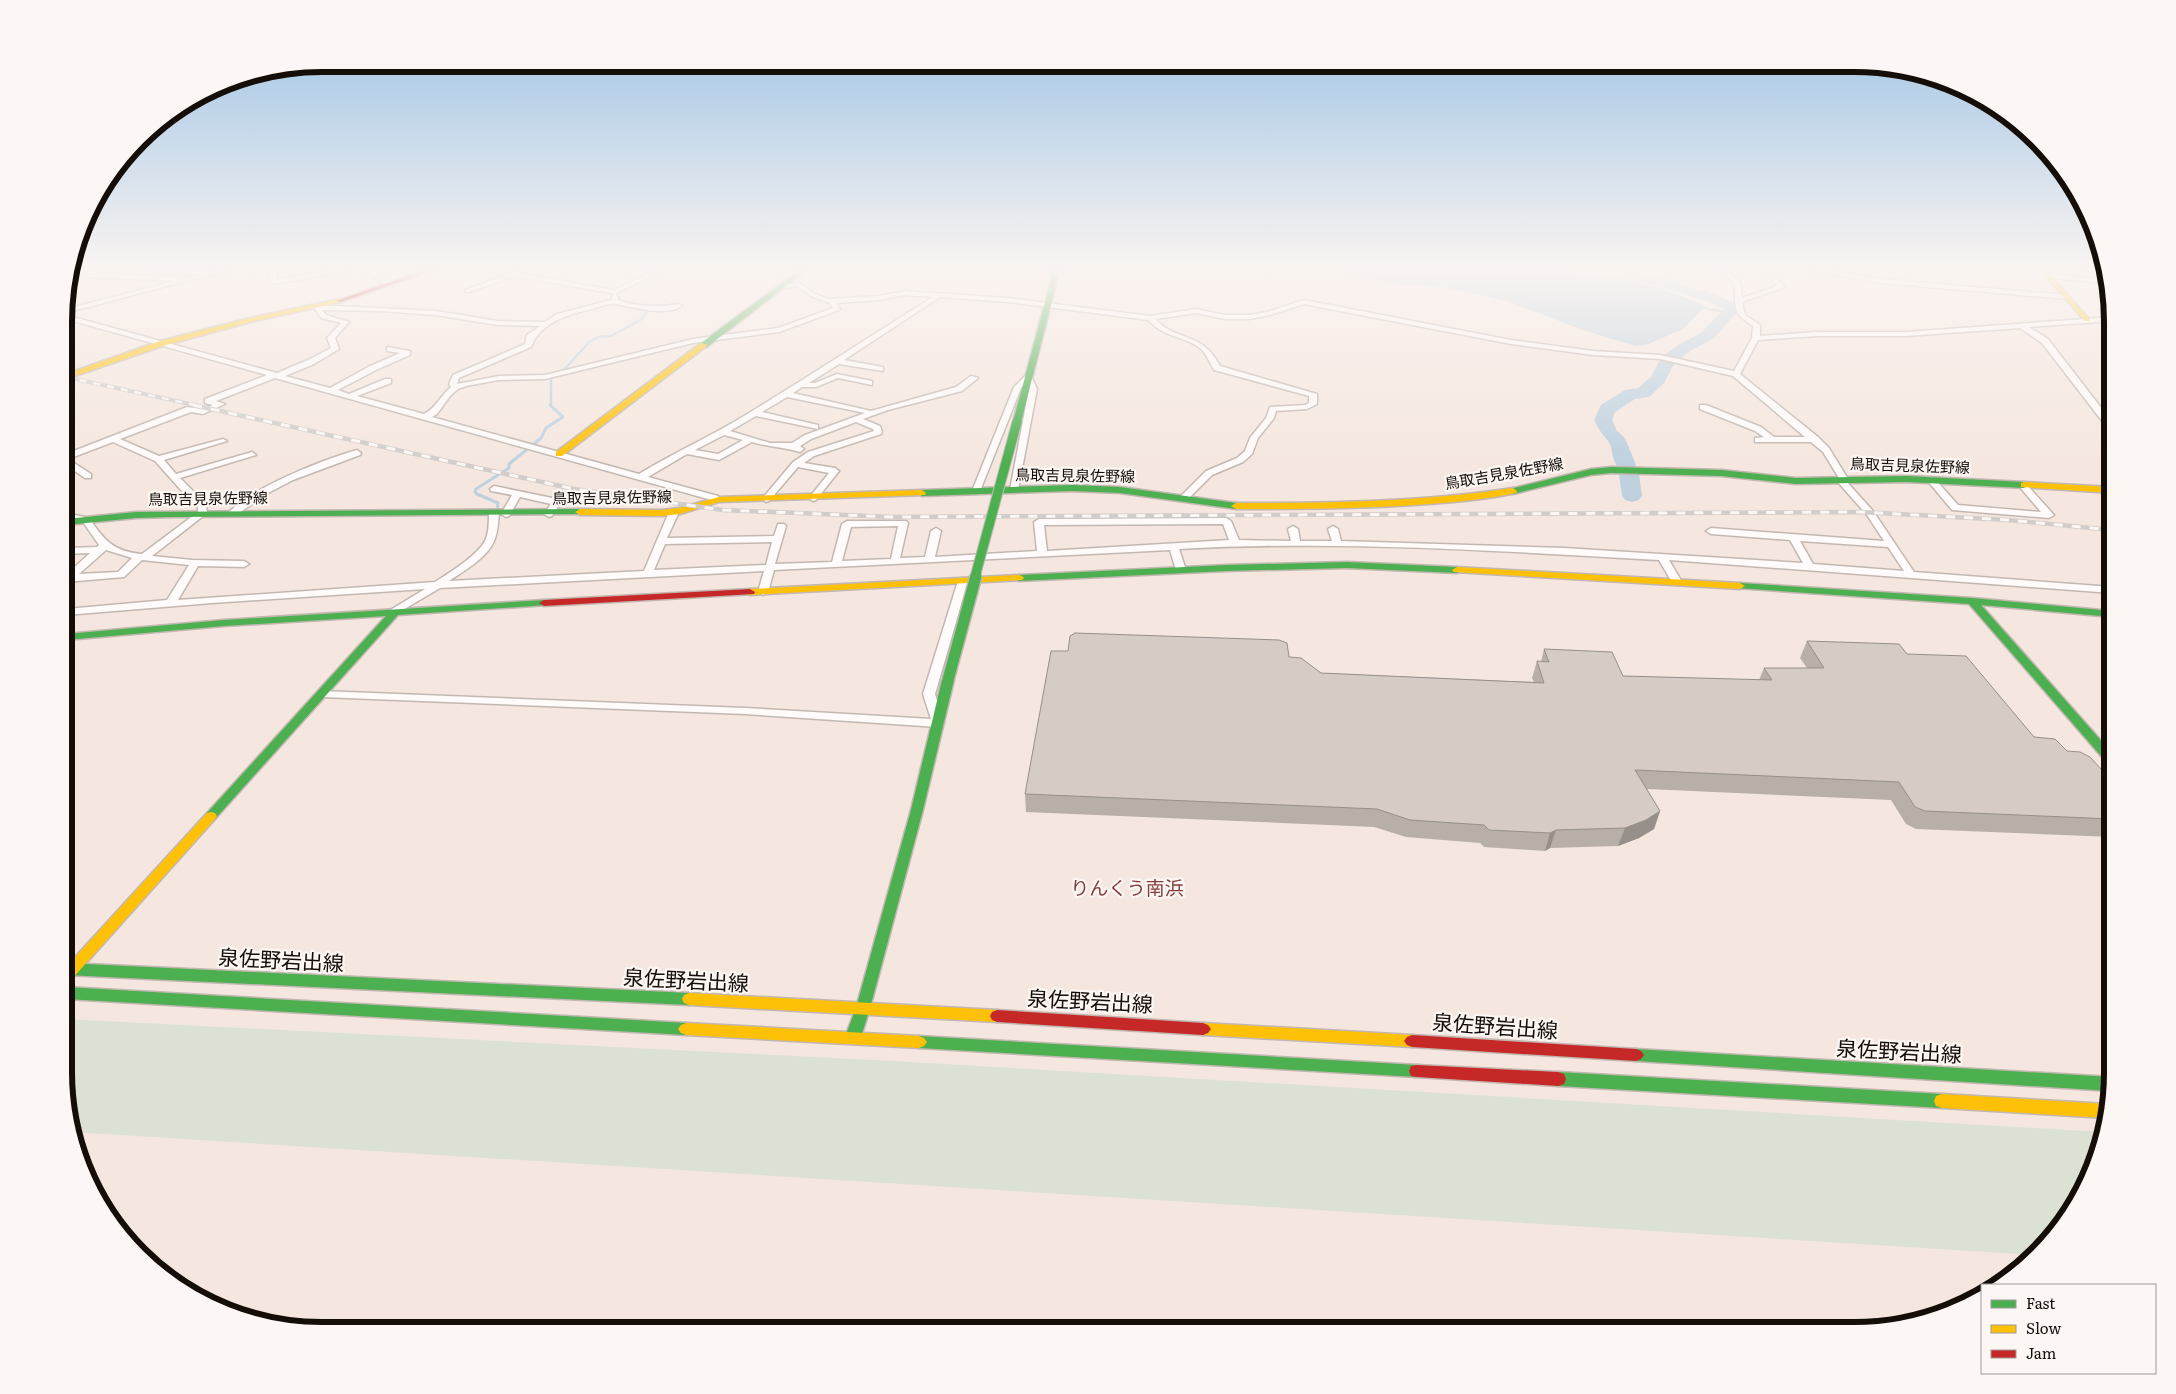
<svg xmlns="http://www.w3.org/2000/svg" width="2176" height="1394" font-family="Literata,'Noto Sans JP',serif">
<rect width="100%" height="100%" fill="#f5e7df"/>
<path fill="#dce2d3" d="M66,1019l828,42 1209,71c-9,46 -35,89 -68,123l-1963,-123 -6,-27z"/>
<path fill="#bed1df" d="M1340,269h223c15,8 29,6 46,8 23,3 77,17 96,30l-22,22 -37,16 -11,1 -52,-16 -76,-29 -64,-14 -51,-3 -46,-11z"/>
<g fill="none" stroke-linecap="round" stroke-linejoin="round">
<path stroke="#bed1df" stroke-width="2.5" d="M69,280l23,-11
M1704,308l25,5
M562,372l28,-31 8,-4 13,-1 31,-17 5,-8 -1,-6
M551,406v-29l4,-2"/>
<path stroke="#bed1df" stroke-width="3" d="M497,511l1,-8 -21,-9 -2,-2 1,-3 33,-21v-4l32,-26 5,-10 17,-11 -13,-12"/>
<path fill="#bed1df" fill-rule="evenodd" d="M1645,274l69,20 25,11 2,3 -28,31 -23,12 -16,13 -10,19 -15,14 -14,2 -20,13 -3,8 5,11 8,7 11,27 -3,4 6,5 3,22 -3,4 -7,2 -7,-2 -3,-4 -3,-22 3,-4c-11,-5 -8,-21 -14,-29 -6,-7 -10,-13 -14,-21l7,-15 24,-15 13,-2 13,-11 10,-19 17,-13 23,-12 23,-24 -20,-9 -64,-19 -2,-3 2,-3z"/>
<g stroke="#c2b8b1" stroke-width="3">
<path id="street" d="M94,269h8l-8,4 81,4 2,1v2l25,-6 -47,-3 -3,-2c14,0 46,-3 57,3l22,-3 -165,44v-4l109,-28 -89,-4 -3,-2z
M271,269h6l-1,11 67,-11h15l-83,15 -6,-4z
M363,269l10,2 20,-2 -16,5 18,10 -3,2 -13,-5z
M483,269h14l117,21 43,-21h8l-50,25 -100,-18 -46,16h-4v-2l42,-15z
M1720,269h7l14,15 1,14 35,-12 -9,-11 3,-2 14,14 -43,15 3,13 15,10v11l57,-4h89l206,-15v4l-83,6 19,12 64,83v8h-3l-67,-87 -22,-15 -114,8h-89l-59,4 -18,34 78,63 11,11 19,31 -2,2 27,30 41,61 198,15v6l-443,-33 13,22 -5,3 -4,-1 -14,-24c-159,-9 -320,-20 -480,-11l7,21 -5,3 -5,-3 -6,-20 -396,20 -6,22 -5,3 -5,-3 6,-21 -324,17 -44,26 -4,-1 -1,-2 1,-2 33,-20 -213,14 -146,12v-6l101,-9 22,-35 -47,-5 -18,17 -58,5v-7l24,-22 -24,1v-6l31,-1 2,-2 -16,-23 -17,-3v-6l23,5c15,22 25,34 53,36l56,-42v-5l-9,-8 -34,-38 -42,-19 -45,17 23,15v4h-6l-19,-13v-11l121,-47 15,2 11,-4 -8,-2v-4l62,-24 -201,-56v-4l211,58 31,-13 23,-12 -4,-10 14,-15 -20,-5 -7,-11 3,-2 119,6 61,10 48,1 12,-8 54,-14 2,-5 2,-1 3,2v4c19,7 41,7 61,4l3,2c-16,11 -49,1 -67,-2 -5,-1 -13,2 -19,4 -25,6 -54,12 -65,39l-72,31 -2,6 42,-8 46,-1 148,-36 85,-11 55,-20 -3,-5 -19,-7 -14,-10 -14,2 -3,-2 18,-4 17,12 14,5 50,-3 26,-5 103,7 142,18 46,-7 29,6h24l18,-3 37,-12 207,40 82,11 67,4 74,16 18,-33 1,-12c-22,-14 -17,-17 -18,-42zM905,295l28,2c-62,39 -122,78 -184,116 -37,23 -74,39 -110,61l-207,-57 5,-3 13,-18 8,-7 8,-3 33,-6 46,-1 148,-36 86,-11 60,-22 1,-1 -4,-6 43,-3zM940,297l68,5 140,18c18,19 36,15 53,29 6,6 9,14 13,21l95,26v7l-4,2 -35,2 -4,11 -16,20 -5,13 -8,7 -31,13 -26,26v4h6l26,-26 31,-13 9,-8 6,-16 16,-20 2,-7 31,-2 10,-5v-10l-97,-28c-19,-36 -42,-23 -65,-47l41,-6 29,6h24l21,-4 34,-11 207,40 82,11 67,4 73,17 72,61h-31l-13,-10 -55,-22h-6v4l55,22 9,6 -9,1v4h56l12,10 16,26 -3,2 31,35 17,26 -173,-13 -5,3 5,3 79,6 13,23 -239,-15 -223,-7 -3,-12 -5,-3 -5,3 4,12h-32l-2,-12 -5,-3 -5,3 3,12 -52,-1 -8,-19 -5,-3 -187,1 -5,3 3,29 -102,6 6,-26 -5,-3 -5,3 -6,26 -25,1 8,-35 -2,-2h-59l-5,3 -10,38 -57,2 11,-38 -2,-2h-6l-4,12 -107,2 12,-26 -5,-3 -5,3 -25,59 -195,10c15,-10 38,-23 45,-40 4,-9 4,-19 5,-28l-5,-3 -5,3c0,9 0,20 -4,28 -8,15 -36,32 -50,41l-257,18 20,-34 46,1 5,-3 -5,-3 -52,-1 -40,-4 55,-43 -1,-9 -26,-26 76,-23 -4,-3 -76,22 -12,-14 63,-19 -4,-2 -64,17 -39,-17 71,-27 12,2 22,-10 -9,-3 59,-23 440,123 4,-3 -1,-2 -70,-19 39,-23 32,6 33,-18c16,5 32,5 48,10l4,-3 -4,-3 11,-7 45,-17 17,7 1,2 -66,21 -15,10 -31,37 4,3 3,-1 29,-34 31,6 -20,25 4,3 3,-1 23,-29 -4,-3 -31,-5 10,-7 67,-22 1,-2 -2,-6 -17,-7 25,-9 74,-19 16,-13 -7,-2 -15,11 -85,24 -78,-18 9,-6h14l22,-9 34,7v-4l-35,-7 -22,9h-6l30,-19 44,7v-4l-39,-7zM322,310l58,1 56,4 61,10 43,1 -13,9 -2,9 -72,31 -4,9 2,3c-10,8 -15,21 -27,27l-67,-18 34,-13v-4h-6l-36,15 -11,-4 38,-20 34,-15v-4l-23,-4v4l13,2 -30,13 -40,22 -45,-12 29,-12 25,-15 -4,-11 14,-16 -23,-7zM787,397l78,16 -60,22 -13,8h-22l-40,-12 26,-15 62,13v-4l-56,-13zM724,435l19,5 -25,14 -23,-4zM1223,524l6,16 -182,11 -3,-26zM898,526l-7,33 -49,2 9,-34zM1800,541l88,6 16,24 -91,-7zM772,542l-6,23 -112,5 11,-26zM106,550l26,8 -14,14 -39,2z
M1802,269h15l64,10 186,16 3,2 -3,2 -186,-16z
M2072,269h16l-3,2z
M2048,274l59,6 1,4 -62,-7v-2z
M68,285l2,-1 3,2 -7,4z
M1025,376h6l6,13 -19,101 -4,3 -4,-3 19,-101 -2,-6 -6,5 -41,103 -4,3 -3,-1 -1,-2 42,-104z
M357,450l4,3 -1,2 -67,25 -23,12 -34,23h-6l-2,-2c25,-26 94,-53 129,-63z
M1931,477l3,1 24,27 83,7 -22,-26 1,-2h6l28,31 -5,3 -97,-8 -25,-30z
M494,486l63,13 4,3 -9,14 -3,1 -5,-3 7,-10 -31,-7 -11,19 -3,1 -5,-3 11,-19 -21,-4 -1,-2z
M963,578l5,3 -33,113 9,29 -6,4 -193,-13 -423,-17 -6,-3 6,-3 423,17 186,11 -8,-25 35,-113z"/>
</g>
<g stroke="#c2b8b1" stroke-width="3">
<path id="fast" d="M801,269h7l-101,78h-6v-4z
M1054,269h6l-39,153 -4,2 -4,-2z
M1611,467l110,3 75,8 111,-2 117,6 4,3 -4,3 -117,-6 -111,2 -75,-8 -110,-3 -20,2 -78,19 -4,-3 1,-2 81,-20z
M1072,485l48,2 116,16 5,3 -5,3 -116,-16 -48,-2 -150,5 -4,-3 4,-3z
M580,509l5,3 -2,2 -411,3 -36,1 -70,7v-6l70,-7z
M1347,562l110,5 5,3 -5,3 -110,-5 -121,3 -207,10 -5,-3 5,-3 207,-10z
M1740,583l232,15 140,13v6l-131,-12 131,148v12l-4,-1 -139,-160 -233,-16 -1,-2 1,-2z
M544,600l4,1 1,2 -1,2 -150,10 -183,204h-8l-2,-3 2,-3 179,-197 -162,10 -158,14v-6l158,-14z
M948,677l6,3 -31,130 -53,198 -9,29 -3,4 -5,2 -5,-2 -3,-4 11,-29 55,-198 31,-130z
M66,963l623,30 5,2 2,4 -2,4 -5,2 -623,-30z
M66,987l620,36 5,2 3,4 -3,4 -5,2 -620,-36z
M919,1036l498,29 6,1 2,5 -2,5 -6,1 -498,-29 -5,-2 -3,-4 3,-4z
M1636,1049l476,28 -1,14 -475,-30 -5,-2 -3,-4 3,-4z
M1558,1072l384,22 6,2 2,5 -2,5 -6,2 -384,-22 -6,-2 -2,-5 2,-5z"/>
</g>
<g stroke="#c2b8b1" stroke-width="3">
<path id="slow" d="M2039,269h6l44,50v2h-4z
M339,299l3,2 -1,1 -90,20 -85,23 -100,34v-5l94,-33 90,-23z
M701,343l7,2 -146,111h-6v-4z
M2024,482l88,5v6l-91,-6v-4z
M1513,488l4,3 -1,2c-28,6 -59,9 -88,11 -64,5 -128,5 -192,5l-5,-3 5,-3c93,0 185,-1 277,-15z
M922,490l4,3 -1,2 -206,7 -39,12 -18,2 -82,-1 -5,-3 5,-3 82,1 17,-2 40,-11z
M1457,567l283,16 5,3 -5,3 -286,-17 -2,-2z
M1019,575l3,1 2,2 -2,2 -272,15 -5,-3 5,-3z
M211,812l4,1 2,3 -2,3 -144,161 -5,2v-15l141,-154z
M689,993l308,17 5,2 2,4 -2,4 -5,2 -308,-17 -5,-2 -2,-4 2,-4z
M686,1023l233,13 5,2 3,4 -3,4 -5,2 -233,-13 -5,-2 -3,-4 3,-4z
M1203,1023l209,12 5,2 3,4 -3,4 -5,2 -209,-12 -5,-2 -3,-4 3,-4z
M1942,1094l165,10 1,1 -2,13 -164,-10 -6,-2 -2,-5 2,-5z"/>
</g>
<g stroke="#c2b8b1" stroke-width="3">
<path id="jam" d="M428,269h9l-96,33 -5,-1z
M750,589l5,3 -1,2 -210,12 -5,-3 5,-3z
M997,1010l206,13 5,2 3,4 -3,4 -5,2 -206,-13 -5,-2 -2,-4 2,-4z
M1412,1035l224,14 5,2 3,4 -3,4 -5,2 -224,-14 -5,-2 -3,-4 3,-4z
M1417,1065l141,7 6,2 2,5 -2,5 -6,2 -141,-9 -6,-1 -2,-5 2,-5z"/>
</g>
<use href="#street" fill="#fefbfa" fill-rule="evenodd"/>
<use href="#fast" fill="#4caf50" fill-rule="evenodd"/>
<use href="#slow" fill="#ffc107" fill-rule="evenodd"/>
<use href="#jam" fill="#c62828" fill-rule="evenodd"/>
<g stroke="#d0cdcb" stroke-width="4">
<path id="rail-far1" d="M66,377l133,29"/>
</g>
<g stroke="#d0cdcb" stroke-width="4.5">
<path id="rail" d="M193,405l381,84 149,21 169,7 969,-5 147,8 104,10"/>
</g>
<use href="#rail-far1" stroke="#fcf7f4" stroke-width="2.5" stroke-dasharray="7" stroke-linecap="butt"/>
<use href="#rail" stroke="#fcf7f4" stroke-width="3" stroke-dasharray="9" stroke-linecap="butt"/>
<g stroke="#c2b8b1" stroke-width="11" stroke-linecap="butt">
<path id="fast-bridge-far1" d="M975,577l42,-155"/>
</g>
<g stroke="#c2b8b1" stroke-width="14" stroke-linecap="butt">
<path id="fast-bridge" d="M948,680l28,-104"/>
</g>
<use href="#fast-bridge-far1" stroke="#4caf50" stroke-width="9"/>
<use href="#fast-bridge" stroke="#4caf50" stroke-width="11"/>
</g>
<path fill="#b9afa9" d="M1807,641l100,13 127,83 33,14 45,30v56l-196,-8 -10,-5 -15,-24 -244,-11 13,22 -6,18 -15,9 -21,8 -68,2 -5,3 -61,-4 -4,-4 -74,-6 -32,-10 -348,-15 -1,-18 264,-137 32,16 213,9 -2,-4 5,-17 4,1 3,-13 79,27 136,4 5,-12h43l-7,-10z"/>
<path fill="#968f8a" d="M66,665l8,14 -8,7z
M1660,811l-6,18 -15,9 -21,8 7,-18z
M1556,830l-6,18 -5,3 5,-18z"/>
<path fill="#d7ccc5" stroke="#968f8a" d="M1075,633l204,7 8,3 2,14 12,1 20,15 223,10 -7,-22 12,1 -5,-13 68,3 11,24 149,4 -8,-12h60l-17,-27 92,3 8,10 59,2 68,81 21,2 12,12 13,1 10,5 22,24v38l-187,-8 -10,-4 -16,-25 -264,-12 25,41 -14,9 -21,8 -69,2 -6,3 -61,-3 -5,-5 -74,-5 -33,-11 -352,-15 26,-143h17l2,-15z"/>
<linearGradient id="sky" x2="0" y2="1"><stop stop-color="#97c0e4"/><stop offset="0.58" stop-color="#faf4f1"/><stop offset="1" stop-color="#faf4f1" stop-opacity="0"/></linearGradient>
<rect width="2176" height="464" fill="url(#sky)"/>
<g text-anchor="middle" stroke-width="4.5" stroke-linejoin="round" paint-order="stroke">
<g font-size="15" fill="#150d08" stroke="#fcf7f4">
<text transform="translate(1910 466) rotate(2)" y="5">鳥取吉見泉佐野線</text>
<text transform="translate(1504 474) rotate(-10)" y="5">鳥取吉見泉佐野線</text>
<text transform="translate(1075 476) rotate(1)" y="5">鳥取吉見泉佐野線</text>
<text transform="translate(612 498) rotate(-1)" y="5">鳥取吉見泉佐野線</text>
<text transform="translate(208 499) rotate(-1)" y="5">鳥取吉見泉佐野線</text>
</g>
<g font-size="19" fill="#853d39" stroke="#fcf7f4">
<text x="1127" y="895">りんくう南浜</text>
</g>
<g font-size="21" fill="#150d08" stroke="#fcf7f4">
<text transform="translate(281 961) rotate(3)" y="7">泉佐野岩出線</text>
<text transform="translate(686 981) rotate(3)" y="7">泉佐野岩出線</text>
<text transform="translate(1090 1002) rotate(3)" y="7">泉佐野岩出線</text>
<text transform="translate(1495 1027) rotate(4)" y="7">泉佐野岩出線</text>
<text transform="translate(1899 1052) rotate(3)" y="7">泉佐野岩出線</text>
</g>
</g>
<path d="M0 0H2176V1394H0ZM322 72H1854A250 250 0 0 1 2104 322V1072A250 250 0 0 1 1854 1322H322A250 250 0 0 1 72 1072V322A250 250 0 0 1 322 72Z" fill="#fcf7f4" fill-rule="evenodd"/>
<path fill="none" stroke="#150d08" stroke-width="6" d="M322 72H1854A250 250 0 0 1 2104 322V1072A250 250 0 0 1 1854 1322H322A250 250 0 0 1 72 1072V322A250 250 0 0 1 322 72Z"/>
<rect x="1981" y="1284" width="175" height="90" fill="#fcf7f4" stroke="#a09996"/>
<rect x="1991" y="1300" width="25" height="8" fill="#4caf50" stroke="#a09996"/>
<text x="2026" y="1309" font-size="15" fill="#150d08">Fast</text>
<rect x="1991" y="1325" width="25" height="8" fill="#ffc107" stroke="#a09996"/>
<text x="2026" y="1334" font-size="15" fill="#150d08">Slow</text>
<rect x="1991" y="1350" width="25" height="8" fill="#c62828" stroke="#a09996"/>
<text x="2026" y="1359" font-size="15" fill="#150d08">Jam</text>
</svg>
